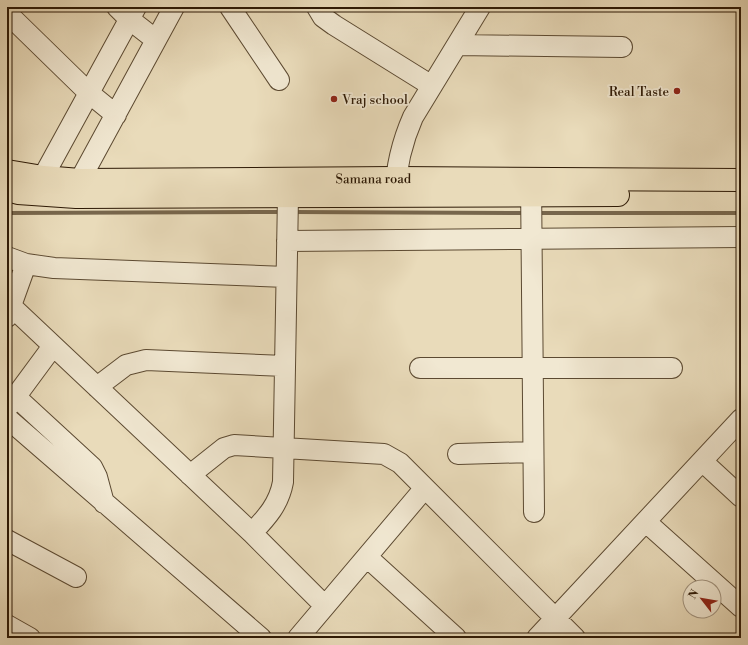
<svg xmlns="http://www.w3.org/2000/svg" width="748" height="645" font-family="'Libre Bodoni',serif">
<rect width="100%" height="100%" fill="#e9dbba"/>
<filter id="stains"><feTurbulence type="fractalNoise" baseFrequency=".005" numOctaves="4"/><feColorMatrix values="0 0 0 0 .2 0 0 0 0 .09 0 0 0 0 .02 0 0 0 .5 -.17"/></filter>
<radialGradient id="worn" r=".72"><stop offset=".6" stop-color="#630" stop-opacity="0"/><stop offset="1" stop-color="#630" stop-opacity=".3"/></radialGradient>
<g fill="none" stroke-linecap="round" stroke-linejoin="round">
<path stroke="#77664c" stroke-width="4" d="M293,212l234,1
M7,213l276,-1
M537,213h204"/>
<g stroke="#5c4a32" stroke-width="22">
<path id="minor" d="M117,7l12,12 27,21
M230,7l49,73
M317,7l6,10 11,8 98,61
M7,13l82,80 27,22
M457,45l165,2
M43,177l93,-170
M80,180l94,-173
M531,180l3,332
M395,194c1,-28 7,-52 18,-77l67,-110
M287,241l454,-4
M7,257l19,7 28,4 232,9
M11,306l241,227 73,73
M7,317l19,-53
M420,368h252
M97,387l29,-22 20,-5 139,6
M16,397l76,70 5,10 7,26
M8,407l45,-61
M7,418l254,220
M458,454l75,-2
M702,461l39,36
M190,475l34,-27 10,-3 150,9 16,9 175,175
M646,522l95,85
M252,533c15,-16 27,-29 31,-51l5,-286
M7,540l69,37
M367,557l89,81
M7,625l23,13
M298,638l126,-149
M537,638l204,-219"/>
</g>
<g stroke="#2d1905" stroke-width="24">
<g id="major">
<path id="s1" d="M7,171l36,6 37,3 316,-2 345,2"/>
<path d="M7,190l11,3 58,4 542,-2"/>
</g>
</g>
<use href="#minor" stroke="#f1e8d2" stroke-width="20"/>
<use href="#major" stroke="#e9dbba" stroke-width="22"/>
</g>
<g fill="#8f2418" stroke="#f1e8d2" stroke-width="1.5">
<circle cx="677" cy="91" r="4"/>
<circle cx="334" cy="99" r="4"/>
</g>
<g text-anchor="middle" stroke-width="3.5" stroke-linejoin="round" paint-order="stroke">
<g font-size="13" fill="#2d1905" stroke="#f1e8d2" text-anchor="end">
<text x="669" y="96">Real Taste</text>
<text x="342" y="104" text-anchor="start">Vraj school</text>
</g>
<g font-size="13" fill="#2d1905" stroke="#f1e8d2">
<text dy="5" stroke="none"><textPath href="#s1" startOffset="367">Samana road</textPath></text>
</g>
</g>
<rect width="748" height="645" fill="none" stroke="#e9dbba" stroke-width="24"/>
<rect x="8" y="8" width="732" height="629" fill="none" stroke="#2d1905" stroke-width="2"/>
<rect x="12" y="12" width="724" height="621" fill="none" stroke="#2d1905"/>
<g transform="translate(702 599) rotate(301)"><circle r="19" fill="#f1e8d2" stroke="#a39580"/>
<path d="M0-3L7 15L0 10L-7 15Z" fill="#8f2418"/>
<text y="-6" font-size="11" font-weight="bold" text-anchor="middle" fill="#2d1905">N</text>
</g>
<rect width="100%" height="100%" filter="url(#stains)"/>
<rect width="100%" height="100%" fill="url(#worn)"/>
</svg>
